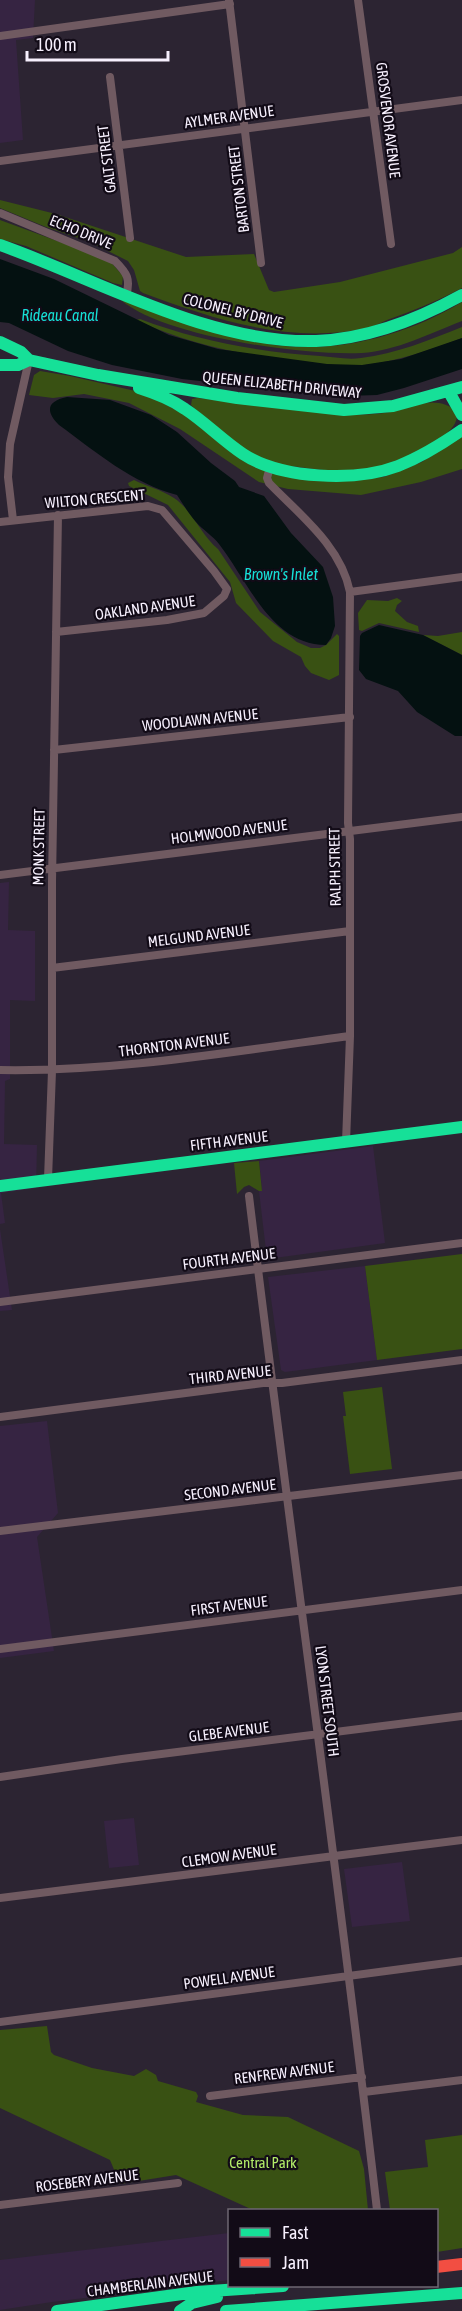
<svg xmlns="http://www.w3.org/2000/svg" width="462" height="2311" font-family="'Asap Condensed',sans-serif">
<rect width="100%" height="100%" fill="#2c2432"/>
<path fill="#362442" d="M0,0h35l-2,38 -17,2 7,100 -23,3z
M9,882l-1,48 27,1v70l-25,-1v79l-5,2 -1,63 33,1 -1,43 -35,5 4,30 -5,1v-341z
M373,1146l12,97 -118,16 -8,-68 3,-1 -3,-29z
M0,1229l12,81 -12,1z
M365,1266l12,94 -92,12 -4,-2 -13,-93z
M47,1421l11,92 -21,24 17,114 -54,7v-232z
M134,1818l5,47 -30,3 -5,-47z
M402,1862l8,59 -58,6 -8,-58z
M229,2233v47l-177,22 -52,8v-50z"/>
<path fill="#395113" d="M0,200l56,14 130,43 68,-3 15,36 5,2 66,-10 113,-29 9,-6v41c-25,13 -49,23 -75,32 -7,3 -14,7 -21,8 -75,17 -153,-9 -223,-35l-3,-2 -6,-21 -6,-9 -38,-19 -44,-15 -46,-19z
M0,220l109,40 14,16 -1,9 -9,-2 -87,-37 -26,-7z
M121,300l148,44c65,11 137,-8 193,-42v19c-31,12 -66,30 -100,32 -57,3 -198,-16 -241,-53z
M140,319c58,22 119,33 180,37 13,1 28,4 41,2 35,-4 68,-18 101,-31v11c-32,12 -63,23 -97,27 -20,2 -41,-1 -60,-3 -61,-7 -112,-16 -169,-42z
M40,371l30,5 74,17 49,26 46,38 104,22 41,-2 38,-15 40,-27v34l-41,13 -60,13 -73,-6 -29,-7 -79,-53 -51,-26 -45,-9 -31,4 -24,-3 5,-20z
M198,398c32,4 64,8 96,11 30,4 60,8 90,4 21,-2 41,-16 62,-8 16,5 12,18 2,27 -43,39 -93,44 -149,35 -10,-1 -22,-2 -31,-5 -31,-12 -54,-35 -77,-57l1,-6z
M134,480c12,6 28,10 40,18 18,12 27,37 44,51l42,63 37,30 14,6h9l6,-3 11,-11 2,2v39l-10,5 -18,-7 -6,-7 -4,-9 -28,-16 -37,-38 -6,-21 -62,-77 -39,-19 -1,-3z
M397,598l5,3 -5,4 -2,6 12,11 11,4 1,6 -40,-9 -17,8 -3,-1 -1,-17 9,-13 21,1z
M462,632v23l-39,-20 15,1z
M259,1161l3,30h-3l-10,-6 -5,2 -7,7 -3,-31z
M462,1254v95l-85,11 -12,-94z
M382,1387l10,82 -42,5 -7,-58h3l-3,-24z
M47,2026l4,26 3,3 38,13 42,8 12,-7 10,6 2,6 38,11 2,4 -2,6 47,13 45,2 71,34 5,18 4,41h-115l-77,-35 -56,9 -10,-24 -110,-52v-78z
M462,2135v113l-25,4 -1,-42h-46l-5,-38 43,-5 -3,-27z"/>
<path fill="#041111" d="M0,259l54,20 115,56 49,14 109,15 35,1 39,-6 61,-21v31l-58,19 -27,7 -31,1 -31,-2 -133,-15 -70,-14 -44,-14 -59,-28 -9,-1z
M67,397l43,3 41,15 26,17 34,31 24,18 4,6 25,9 27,37 32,34 10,30 2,29 -4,12 -5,7c-55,0 -78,-64 -107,-101 -6,-8 -16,-14 -23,-22 -7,-8 -13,-18 -19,-27 -45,-12 -81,-43 -118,-70 -14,-14 -12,-24 8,-28z
M379,625l44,10 39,20v81h-7l-38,-24 -19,-21 -32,-12 -7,-9 1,-34 2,-3z"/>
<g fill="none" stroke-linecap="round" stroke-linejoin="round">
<path stroke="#705a61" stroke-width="8" d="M229,0l32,263
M358,0l33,244
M0,36l230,-32
M110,77l20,161
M0,161l462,-61
M0,213l115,48c12,12 16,18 11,35
M270,467l-3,11 2,5c31,32 72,63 81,109l-2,231 2,16v197l-4,106
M13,520l-5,-43 2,-33 19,-84
M0,522l148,-16 14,4 52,61 13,18 -3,7 -20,17 -37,7 -111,12
M350,592l112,-15
M54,750l296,-33
M0,875l462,-58
M52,968l298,-37
M0,1070c118,2 234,-19 350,-34
M48,1179l4,-108v-189l6,-367
M249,1196c41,338 89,676 128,1014
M0,1302l462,-59
M0,1417l263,-34h19l180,-23
M0,1531l462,-56
M0,1649l462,-59
M0,1777l122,-18 340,-43
M0,1898l462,-58
M0,2022l462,-61
M364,2092l98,-12
M210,2096l152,-19
M0,2205l178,-22"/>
<path stroke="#16e098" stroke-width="12" d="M0,245c99,35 208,99 316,96 52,-2 101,-21 146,-46
M0,342l21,10 8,8 69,15 139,23 107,12 49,-4 69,-19
M0,365h18l11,-5
M139,388c16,5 32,11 46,21 20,13 37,31 58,45 38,25 113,28 155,12 23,-9 44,-22 64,-36
M449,392l13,23
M0,1186l462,-59
M57,2311l140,-19 86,-6
M180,2311l12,-8 25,-6
M226,2311l236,-18"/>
<path stroke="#f24e42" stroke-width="12" d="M436,2267l26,-3"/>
</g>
<g text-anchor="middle" stroke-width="4.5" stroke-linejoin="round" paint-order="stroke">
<g font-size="15" fill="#f7f0fe" stroke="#120b17">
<text transform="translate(229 117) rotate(-8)" y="5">AYLMER AVENUE</text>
<text transform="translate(388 120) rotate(83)" y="5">GROSVENOR AVENUE</text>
<text transform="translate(107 159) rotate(-97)" y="5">GALT STREET</text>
<text transform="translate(239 189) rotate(-97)" y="5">BARTON STREET</text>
<text transform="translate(81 232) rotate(22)" y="5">ECHO DRIVE</text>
<text transform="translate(233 311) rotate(14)" y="5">COLONEL BY DRIVE</text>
<text transform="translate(282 385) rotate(6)" y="5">QUEEN ELIZABETH DRIVEWAY</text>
<text transform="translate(95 499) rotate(-5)" y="5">WILTON CRESCENT</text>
<text transform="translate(145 608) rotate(-8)" y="5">OAKLAND AVENUE</text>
<text transform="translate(200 720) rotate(-6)" y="5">WOODLAWN AVENUE</text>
<text transform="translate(229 832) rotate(-7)" y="5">HOLMWOOD AVENUE</text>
<text transform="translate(39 847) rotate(-89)" y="5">MONK STREET</text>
<text transform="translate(335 867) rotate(-91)" y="5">RALPH STREET</text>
<text transform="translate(199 936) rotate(-7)" y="5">MELGUND AVENUE</text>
<text transform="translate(174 1045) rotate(-7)" y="5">THORNTON AVENUE</text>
<text transform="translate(229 1141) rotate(-7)" y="5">FIFTH AVENUE</text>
<text transform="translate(229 1259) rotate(-7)" y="5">FOURTH AVENUE</text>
<text transform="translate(230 1375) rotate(-6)" y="5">THIRD AVENUE</text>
<text transform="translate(230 1490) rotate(-7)" y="5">SECOND AVENUE</text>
<text transform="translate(229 1606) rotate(-7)" y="5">FIRST AVENUE</text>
<text transform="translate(327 1701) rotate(83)" y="5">LYON STREET SOUTH</text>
<text transform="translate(229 1732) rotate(-7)" y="5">GLEBE AVENUE</text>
<text transform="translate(229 1856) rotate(-8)" y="5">CLEMOW AVENUE</text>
<text transform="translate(229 1978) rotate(-8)" y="5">POWELL AVENUE</text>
<text transform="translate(284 2073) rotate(-7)" y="5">RENFREW AVENUE</text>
<text transform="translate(87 2181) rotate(-7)" y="5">ROSEBERY AVENUE</text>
<text transform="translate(150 2284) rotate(-7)" y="5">CHAMBERLAIN AVENUE</text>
</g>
<g font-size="15" fill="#b3ed69" stroke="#120b17">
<text x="263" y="2168">Central Park</text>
</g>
<g font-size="16" font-style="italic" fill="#16dfd6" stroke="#120b17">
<text x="60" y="321">Rideau Canal</text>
<text x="281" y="580">Brown's Inlet</text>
</g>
</g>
<rect x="228" y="2209" width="210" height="78" fill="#120b17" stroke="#6e6773" stroke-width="1.5"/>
<rect x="240" y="2228" width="30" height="9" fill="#16e098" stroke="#6e6773" stroke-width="1.5"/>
<text x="282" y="2239" font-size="18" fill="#f7f0fe">Fast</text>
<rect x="240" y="2258" width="30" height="9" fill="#f24e42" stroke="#6e6773" stroke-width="1.5"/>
<text x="282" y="2269" font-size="18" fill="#f7f0fe">Jam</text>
<path d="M27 51v9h141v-9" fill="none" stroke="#f7f0fe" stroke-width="3"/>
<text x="36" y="51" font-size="18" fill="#f7f0fe" stroke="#120b17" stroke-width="4.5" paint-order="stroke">100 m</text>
</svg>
